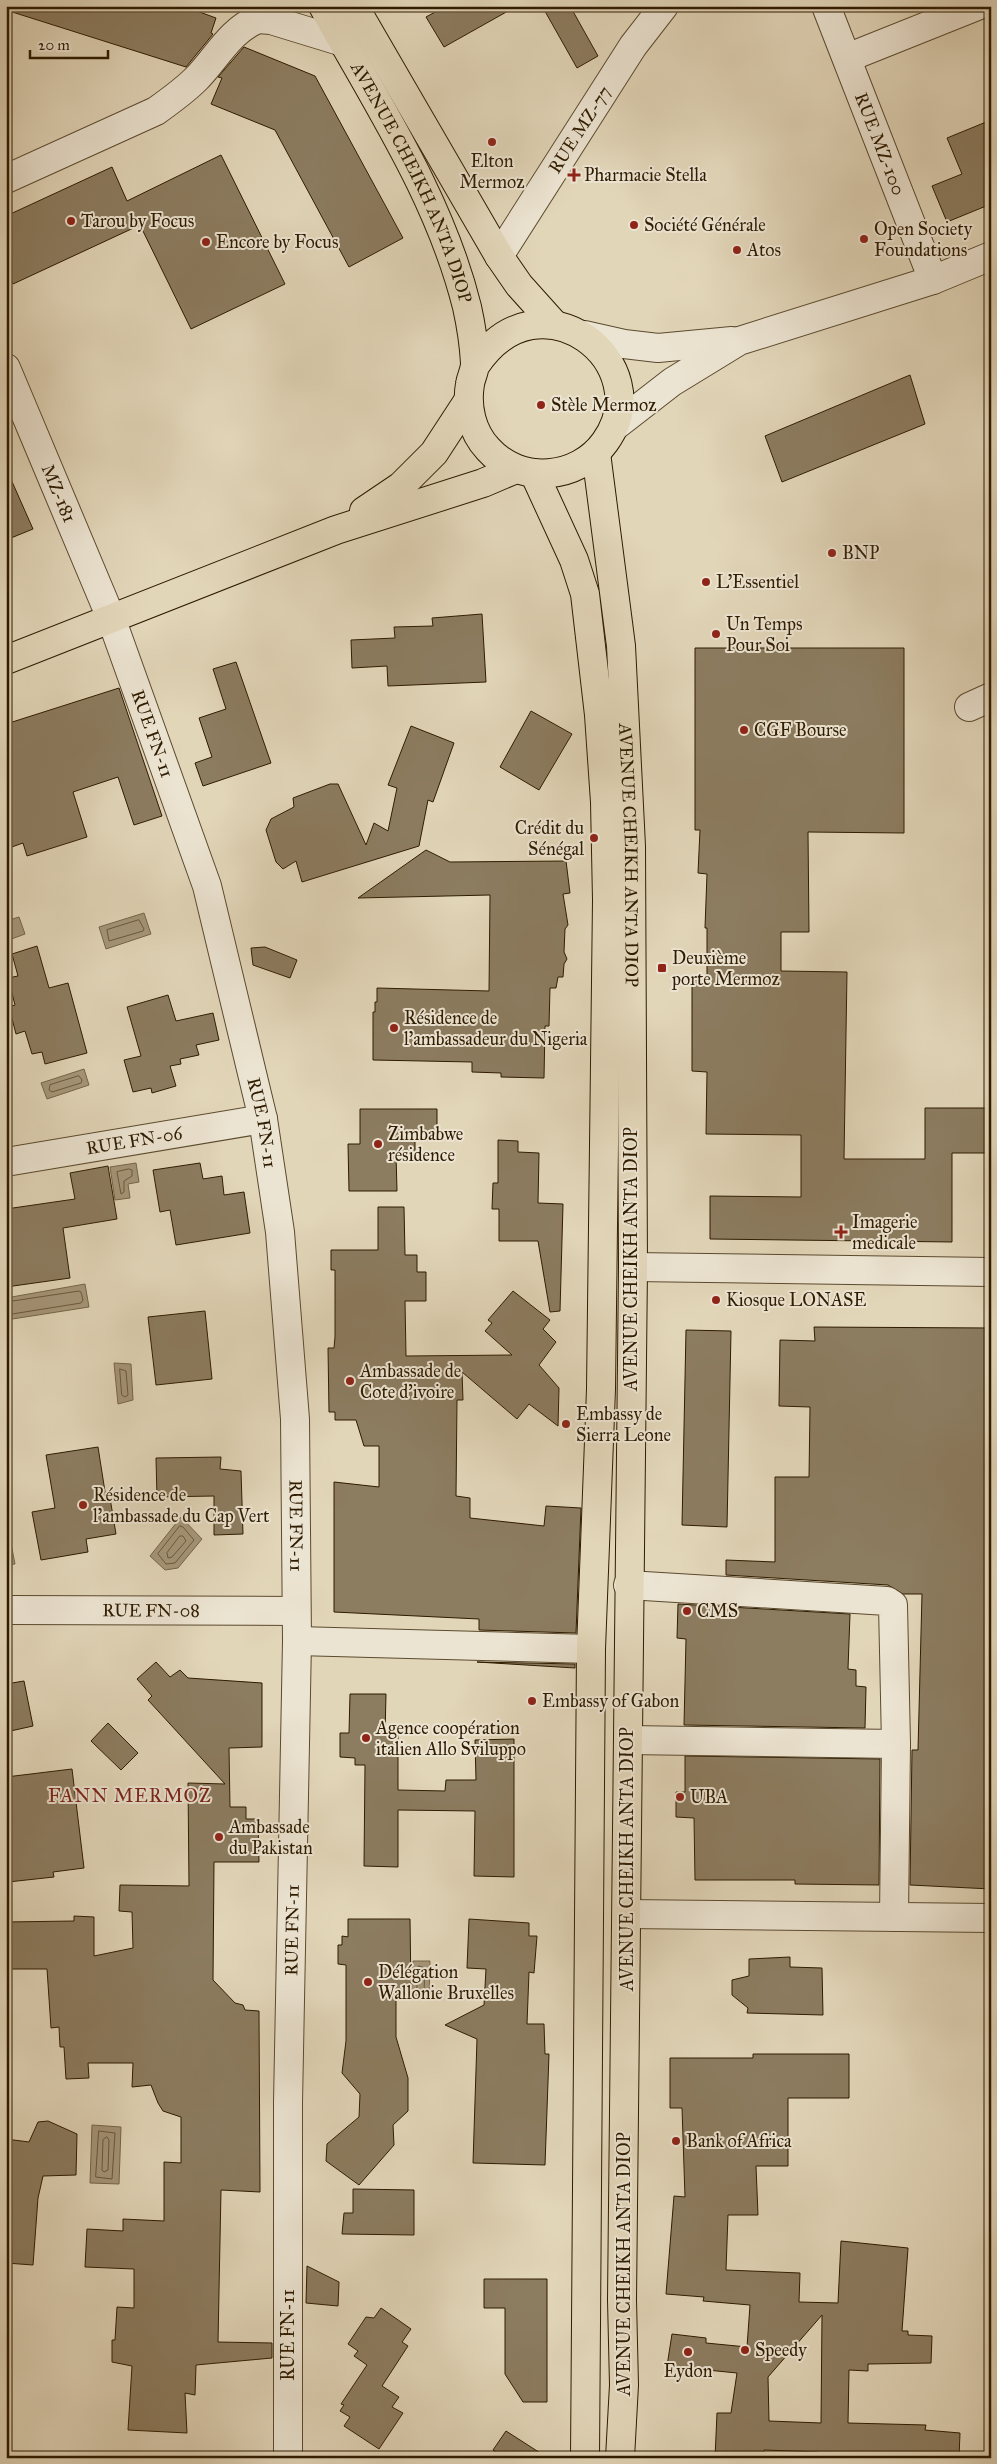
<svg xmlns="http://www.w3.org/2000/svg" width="997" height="2464" font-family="'IM FELL Great Primer',serif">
<rect width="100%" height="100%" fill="#e2d6b9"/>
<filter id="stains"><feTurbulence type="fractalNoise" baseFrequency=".004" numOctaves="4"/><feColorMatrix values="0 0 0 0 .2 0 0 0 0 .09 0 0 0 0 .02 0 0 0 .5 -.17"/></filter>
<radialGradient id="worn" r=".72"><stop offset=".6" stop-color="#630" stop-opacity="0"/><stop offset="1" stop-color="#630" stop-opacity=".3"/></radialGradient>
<path fill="#a5967a" stroke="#756549" d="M144,913l7,21 -45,15 -7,-22z
M19,917l6,17 -19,7v-20z
M84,1069l5,16 -42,14 -6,-16z
M136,1163l3,19 -11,2 2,14 -15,2 -5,-33z
M85,1284l4,23 -83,13v-22z
M114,1363l17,1 2,36 -15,4z
M181,1517l21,22 -24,29 -13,2 -15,-14z
M7,1523l8,41 -9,1v-41z
M413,1961h17l-1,37h-18z
M92,2125l29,2 -2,57 -29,-1z"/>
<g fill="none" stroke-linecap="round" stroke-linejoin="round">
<path stroke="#6a583d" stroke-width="1" d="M139,920l5,9 -1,2 -34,10 -2,-11z
M79,1076l3,4 -1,3 -29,9 -3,-2 1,-5z
M129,1169l3,1v6l-8,5v11l-3,2 -4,-22z
M6,1302l73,-11 2,1 2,8 -2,3 -75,12
M120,1369l6,2 2,24 -3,2 -3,-2z
M180,1526l3,1 11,13 -19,23 -9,1 -8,-10z
M180,1536h3l3,5 -14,16 -4,1 -1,-5z
M419,1966l6,2 -1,23 -2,2 -5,-2z
M99,2131l16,2 -3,46 -16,-2z
M107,2137l2,3 -1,30 -4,2 -2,-2 1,-30z"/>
</g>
<path fill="#8c7c60" stroke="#2e1b00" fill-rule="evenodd" d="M9,6h174l33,12 -5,15 2,1 -27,33 -177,-56z
M446,6h71l-73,41 -18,-30z
M542,6h28l28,50 -21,12z
M244,47l71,29 88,162 -54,29 -74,-137 -64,-26 11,-26 -4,-1z
M991,120v84l-44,18 -15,-36 30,-12 -15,-36z
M221,155l64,129 -94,45 -51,-104 -127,59 -7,-15v-53l106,-49 15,34z
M910,375l15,49 -143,58 -17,-46z
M6,468l27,61 -27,11z
M482,614l4,68 -98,4 -1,-20 -35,2 -1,-28 44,-2 -1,-11 39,-1 -1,-8z
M695,648h209v185l-96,-1 1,100h-28v39l66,1 -3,187h81v-51h66v45h-39v89l-242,-3v-43l91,1v-62l-95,-1 1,-62 -15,-1v-91h15v-52h-2l2,-54 -9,-1 2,-43h-5z
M236,662l35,101 -68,23 -8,-23 17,-6 -13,-39 27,-9 -13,-40z
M119,688l43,128 -28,9 -16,-48 -45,15 14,45 -60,19 -4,-13 -17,6v-125z
M531,711l41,23 -33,56 -39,-23z
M411,726l43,17 -21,59 -5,-2 -9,46 -117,36 -6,-21 -13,8 -7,-7 -10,-32 5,-11 23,-12 -1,-9 37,-14h8l28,61 8,-22 14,8 9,-43 -9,-3z
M426,850l24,12 116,-1 4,32 -7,1 5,31 -3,4 -1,23 3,7 -3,5 -1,13h-5l-2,11h-6l-1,38h-4l-1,52 -43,-1v-4l-29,-1v-10l-99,-2v-48h2v-10h2v-14l112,3 1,-96 -132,3z
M37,946l12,42 19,-5 19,70 -42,11 -3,-12 -10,2 -7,-23 -9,3 -7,-27 6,-2 -7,-27 10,-2 -6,-22z
M265,947l32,13 -7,18 -37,-13 -2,-17z
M168,995l8,26 37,-8 6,27 -23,5 3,10 -19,4 1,5 -11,2 6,20 -24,7 -1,-5 -18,4 -9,-32 17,-4 -14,-49z
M360,1109h77v31h-22v14h-19l1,37h-48l-1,-47h12z
M498,1140l20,1v11l21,1 -1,50 25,1 -3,107 -10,1 -12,-71h-39v-32h-7l1,-26h5z
M200,1163l3,16 19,-3 2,19 20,-3 6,41 -74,12 -6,-35 -10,2 -7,-42z
M108,1166l9,53 -54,9 7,50 -64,9v-78l69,-10 -5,-26z
M378,1207h26l1,48h12v17h9v29h-21l1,55 106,-1 -27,-24 7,-8 -4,-3 25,-29 37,29 -7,9 13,13 -17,23 20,23 -1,38 -29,-22 -12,15 -55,-47 1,28h-6l-1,96 14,2v20l74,8 2,-20 35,2 -5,125 -97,-3v-11l-145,-7v-130l45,5v-41h-15l-8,-26h-21v-8h-6l-1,-64h6l1,-11v-67h-4v-20h47z
M205,1311l7,68 -56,6 -8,-68z
M814,1327l177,1v561l-81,-4 2,-135h6l4,-156h-19l-15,-9 -162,-10v-15l49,2v-85h34l1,-70 -31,-1 1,-66 35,1z
M686,1330l45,1 -4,196 -45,-2z
M98,1447l8,51h4l6,36 -30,5 2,13 -47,8 -9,-48 23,-4 -9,-53z
M221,1457l-1,12 21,2 2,63 -29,1v-39l-57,1 -1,-39z
M678,1604l172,10 -2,55 8,1v16l10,1 -1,41 -181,-3 2,-86 -9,-1z
M156,1662l14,15 10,-7 8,8 74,5v64l-33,1 1,59h16v12h12l1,43h-45l-1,118 22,23 8,2 2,5 14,1 1,181 -39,-2 -3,152 54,1v15l-76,7 -1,30 -10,-2 2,40 -59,-3 4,-64 -20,-4v-22h3l2,-33 17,1v-39l-49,-2 2,-38 36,2v-12l41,2v-59l17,1v-46l-18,-6 -5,-8 -7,-18 -19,2 1,-24h-45l1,15 -23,1 -2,-32h-4l-1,-20 -8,1 -4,-59h-41v-47l68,-1v-5l20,1v39l39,-8 -1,-36 -13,-1 1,-26 69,1 -1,-103 37,1 -77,-84 4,-4 -15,-17z
M477,1662l98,2v4z
M24,1681l9,45 -27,6v-48z
M350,1694h36l-1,41h13v55l47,1 1,-11h30l-1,-40 39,-1v138l-40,-1 1,-65 -77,-1v57l-34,-1 1,-101h-10v-7l-15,-1v-24h9z
M108,1723l30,30 -17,17 -30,-29z
M685,1756l195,3 -1,126 -84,-1v-4h-100l-1,-62 -18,-1v-25h9z
M72,1769l12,99 -31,4 1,5 -46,5 -2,-105z
M348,1919h62l1,72 -15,-1v47l12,41v33l-15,14 1,20 -35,40 -33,-24 1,-17 32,-27 1,-23 -18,-21 4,-32v-76l-8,-1v-19h4v-9l6,1z
M469,1919l60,4v13h8l-3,37 -5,-1 -2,52h17l1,30h4l-4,111 -72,-2 4,-124 -32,-14 39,-20 2,-36 -19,-1z
M790,1957v10l32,1 1,47 -76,-2 1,-5 -16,-13v-15l17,-4v-17z
M753,2054h96v44h-61v68h-32l2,49h-30l-2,55 74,3 -1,29 39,1 3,-62 67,7 -6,83h6v4l24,1 -1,27 -63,1v7l-19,-1 -1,53 78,2 -1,5 35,3 -1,25 -110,-3v3h-30v-6l-55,-2 -1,8h-48l2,-45h14l6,-40 -70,-7 5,-32 34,4v5l41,4 3,-42 -47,-4 1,-4 -38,-3 8,-98 11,1 -3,-89h-12v-50h83zM822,2315l-1,108 -52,-2 -1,-44z
M48,2121l29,13 -1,41 -33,1 -5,22 -5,67 -27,-2v-124l23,3 9,-20z
M353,2189l61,1v45l-72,-1 2,-21h9z
M307,2266l32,16 -1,24 -32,-3z
M484,2279h63v123h-24l-18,-28v-66h-21z
M381,2308l30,21 -9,13 6,4 -26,40 17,11 -7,10 11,6 -24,36 -35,-23 6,-9 -10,-6 4,-6 -3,-1 26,-39 -13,-9 4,-5 -10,-7 18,-27 8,1z
M506,2431l42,27h-43l-12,-8z"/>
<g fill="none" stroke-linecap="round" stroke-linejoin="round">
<g stroke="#5b4a2e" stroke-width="30">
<g id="minor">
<path d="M253,6l5,13 13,1 72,22"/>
<path id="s1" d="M826,6l107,274"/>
<path d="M847,58l130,-52"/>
<path d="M6,179l150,-68c14,-10 28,-20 40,-32 20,-20 34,-49 62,-60"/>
<path id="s2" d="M499,256l134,-210 31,-40"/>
<path d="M584,335l40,9 34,4 74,-7"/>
<path id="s3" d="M6,368l105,250 96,268 56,233 17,113 15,187 2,222 -9,462v355"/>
<path d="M614,427l58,-45 67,-41 194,-61 58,-24"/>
<path d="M969,707l22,-10"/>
<path id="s4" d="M6,1162l257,-43"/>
<path d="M633,1267l358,5"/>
<path d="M628,1585l259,16 6,4 3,139 -2,173"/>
<path id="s5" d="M6,1610l290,1"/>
<path d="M297,1641l294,8"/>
<path d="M628,1740l268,4"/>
<path d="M627,1914l364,4"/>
</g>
</g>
<g stroke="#2e1b00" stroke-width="30">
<g id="major">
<path id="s6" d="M323,6c54,98 117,192 144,301 4,18 7,38 8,56 0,8 -4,14 -5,21 -4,23 2,48 18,65 32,36 90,31 117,-7 56,-77 -65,-175 -130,-76"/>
<path d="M354,6l145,250 20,29 35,39"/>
<path id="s7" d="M596,453l25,193 10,200 2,421 -11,1033 2,85 -4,73"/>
<path d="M534,473l40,87 11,34 14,121 6,87 2,98 -6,489 -10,260 -6,809"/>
<path d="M364,511l37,-25 33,-33 34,-52"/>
<path d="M6,660l330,-130 147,-47 33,-14"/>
</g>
</g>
<use href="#minor" stroke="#ece4d2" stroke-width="28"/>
<use href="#major" stroke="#e2d6b9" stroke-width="28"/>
</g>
<g fill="#8f2418" stroke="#ece4d2" stroke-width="2">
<circle cx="492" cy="142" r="5"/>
<path d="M571.5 167.5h5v5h5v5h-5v5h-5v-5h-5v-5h5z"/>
<circle cx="71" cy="221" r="5"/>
<circle cx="634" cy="225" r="5"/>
<circle cx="864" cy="239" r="5"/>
<circle cx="206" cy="242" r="5"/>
<circle cx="737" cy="250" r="5"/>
<circle cx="541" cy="405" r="5"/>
<circle cx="832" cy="553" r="5"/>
<circle cx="706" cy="582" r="5"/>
<circle cx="716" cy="634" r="5"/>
<circle cx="744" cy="730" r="5"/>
<circle cx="594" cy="838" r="5"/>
<rect x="657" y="963" width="10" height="10" rx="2.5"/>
<circle cx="394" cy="1028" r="5"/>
<circle cx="378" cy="1144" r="5"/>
<path d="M838.5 1224.5h5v5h5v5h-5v5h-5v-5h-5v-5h5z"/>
<circle cx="716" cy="1300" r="5"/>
<circle cx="350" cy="1381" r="5"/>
<circle cx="566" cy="1424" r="5"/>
<circle cx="83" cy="1505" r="5"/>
<circle cx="687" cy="1611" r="5"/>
<circle cx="532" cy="1701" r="5"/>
<circle cx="366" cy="1738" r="5"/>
<circle cx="680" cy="1797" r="5"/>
<circle cx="219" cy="1837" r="5"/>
<circle cx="368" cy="1982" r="5"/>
<circle cx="676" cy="2141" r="5"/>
<circle cx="745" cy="2350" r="5"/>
<circle cx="688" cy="2352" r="5"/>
</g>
<g text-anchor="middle" stroke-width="4" stroke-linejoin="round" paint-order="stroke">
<g font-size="18" fill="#2e1b00" stroke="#ece4d2">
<text dy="6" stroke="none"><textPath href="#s2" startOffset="150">RUE MZ-77</textPath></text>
<text dy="6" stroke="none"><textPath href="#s1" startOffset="148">RUE MZ-100</textPath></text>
<text dy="6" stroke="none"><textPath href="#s6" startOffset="198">AVENUE CHEIKH ANTA DIOP</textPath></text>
<text dy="6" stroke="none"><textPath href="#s3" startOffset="136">MZ-181</textPath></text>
<text dy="6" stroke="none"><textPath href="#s3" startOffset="394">RUE FN-11</textPath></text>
<text dy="6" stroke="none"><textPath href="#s7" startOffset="404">AVENUE CHEIKH ANTA DIOP</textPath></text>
<text dy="6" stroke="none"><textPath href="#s3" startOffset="799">RUE FN-11</textPath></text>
<text dy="6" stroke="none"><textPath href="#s4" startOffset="130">RUE FN-06</textPath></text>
<text transform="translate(631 1259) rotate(-90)" y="6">AVENUE CHEIKH ANTA DIOP</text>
<text dy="6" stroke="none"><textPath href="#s3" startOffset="1204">RUE FN-11</textPath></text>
<text dy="6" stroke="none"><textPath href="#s5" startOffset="145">RUE FN-08</textPath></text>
<text transform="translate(627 1859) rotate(-90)" y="6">AVENUE CHEIKH ANTA DIOP</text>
<text transform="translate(292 1930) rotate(-89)" y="6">RUE FN-11</text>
<text transform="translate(624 2264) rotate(-90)" y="6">AVENUE CHEIKH ANTA DIOP</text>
<text transform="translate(288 2335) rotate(-90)" y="6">RUE FN-11</text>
</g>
<g font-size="18" fill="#2e1b00" stroke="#ece4d2" text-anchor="start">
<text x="492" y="167" text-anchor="middle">Elton<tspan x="492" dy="21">Mermoz</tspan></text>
<text x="584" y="181">Pharmacie Stella</text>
<text x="81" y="227">Tarou by Focus</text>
<text x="644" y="231">Société Générale</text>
<text x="874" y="235">Open Society<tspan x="874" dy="21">Foundations</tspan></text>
<text x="216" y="248">Encore by Focus</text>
<text x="747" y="256">Atos</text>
<text x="551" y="411">Stèle Mermoz</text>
<text x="842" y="559">BNP</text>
<text x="716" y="588">L'Essentiel</text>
<text x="726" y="630">Un Temps<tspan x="726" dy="21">Pour Soi</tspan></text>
<text x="754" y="736">CGF Bourse</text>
<text x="584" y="834" text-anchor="end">Crédit du<tspan x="584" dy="21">Sénégal</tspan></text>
<text x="672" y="964">Deuxième<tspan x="672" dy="21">porte Mermoz</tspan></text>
<text x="404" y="1024">Résidence de<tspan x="404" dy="21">l'ambassadeur du Nigeria</tspan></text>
<text x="388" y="1140">Zimbabwe<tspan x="388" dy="21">résidence</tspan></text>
<text x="852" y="1228">Imagerie<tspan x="852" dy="21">medicale</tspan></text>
<text x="726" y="1306">Kiosque LONASE</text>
<text x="360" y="1377">Ambassade de<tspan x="360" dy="21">Cote d'ivoire</tspan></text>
<text x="576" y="1420">Embassy de<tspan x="576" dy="21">Sierra Leone</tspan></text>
<text x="93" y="1501">Résidence de<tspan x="93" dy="21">l'ambassade du Cap Vert</tspan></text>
<text x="697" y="1617">CMS</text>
<text x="542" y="1707">Embassy of Gabon</text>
<text x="376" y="1734">Agence coopération<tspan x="376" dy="21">italien Allo Sviluppo</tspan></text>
<text x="690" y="1803">UBA</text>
<text x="229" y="1833">Ambassade<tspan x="229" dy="21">du Pakistan</tspan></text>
<text x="378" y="1978">Délégation<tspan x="378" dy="21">Wallonie Bruxelles</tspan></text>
<text x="686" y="2147">Bank of Africa</text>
<text x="755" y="2356">Speedy</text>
<text x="688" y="2377" text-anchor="middle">Eydon</text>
</g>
<g font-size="19" letter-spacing="1" fill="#7a1f14" stroke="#ece4d2">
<text x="130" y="1802">FANN MERMOZ</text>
</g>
</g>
<rect width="997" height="2464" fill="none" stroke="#e2d6b9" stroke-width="25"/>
<rect x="8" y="8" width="982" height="2449" fill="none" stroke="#2e1b00" stroke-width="2.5"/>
<rect x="12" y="12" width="972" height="2439" fill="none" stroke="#2e1b00"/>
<path d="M30 50v8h78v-8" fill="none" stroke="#2e1b00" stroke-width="2.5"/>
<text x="38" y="50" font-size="15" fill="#2e1b00" stroke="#ece4d2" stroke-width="4" paint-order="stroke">20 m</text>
<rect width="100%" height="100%" filter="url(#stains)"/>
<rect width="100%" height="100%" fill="url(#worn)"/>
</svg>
